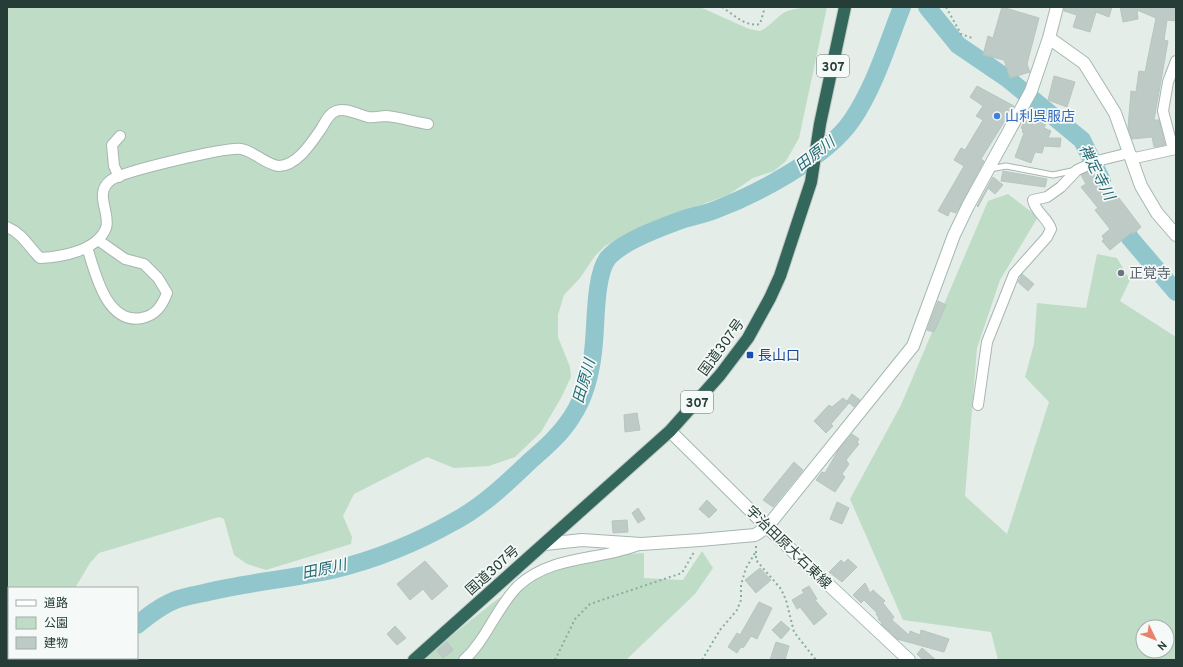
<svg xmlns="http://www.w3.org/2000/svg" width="1183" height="667" font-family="Overpass,'Noto Sans JP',sans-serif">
<rect width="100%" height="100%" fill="#e5ede9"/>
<path fill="#bfdcc6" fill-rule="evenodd" d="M7,7h693l49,22 11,2c9,-4 14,-11 22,-17 8,-7 35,-7 45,-7l-28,131 -13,23 -12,10 -21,7 -25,17 -80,29 -43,22 -10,10 -15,22 -16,17 -6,20v22l12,30 1,10 -10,21 -20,34 -26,25 -26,9 -35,2 -27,-11 -73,37 -11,22 9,21 -1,7 -85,26 -19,-6 -13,-9 -10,-36 -5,-2 -120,36 -9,10 -15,25h-66v69l-2,2z
M1008,194l30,23 -38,63 -23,68 -12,148 42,38 42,-132 -24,-25 9,-33 3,-41 49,5 11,-54 20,4 13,22 -10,21 56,36v323h-178l-7,-28 -88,-12 -53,-121 51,-94 87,-204zM1143,627h24v24h-24z
M702,551l11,17 -18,26 -69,66h-205l74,-59 64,-43 85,-5v25l39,2z"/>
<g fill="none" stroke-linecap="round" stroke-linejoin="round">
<path stroke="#91c6cd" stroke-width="18" d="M927,7l31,38 50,34 74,61 20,41
M1118,213l12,25 46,54
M137,625c11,-9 22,-18 36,-24 9,-4 21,-6 31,-8 43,-11 88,-14 132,-24 41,-10 82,-27 119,-48 28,-15 52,-38 75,-60 15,-13 30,-26 41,-43 15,-22 21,-49 23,-76 2,-20 1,-68 14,-84 15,-17 54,-31 76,-39 10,-3 21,-5 31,-9 42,-16 111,-52 137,-90 23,-34 35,-75 50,-113
M102,660l2,-2"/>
</g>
<path fill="#bdcac5" stroke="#b7c6bf" d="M1002,7l37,11 -12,46 3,8 -20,6 -6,-18 -21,-5 5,-19 5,2z
M1064,7h48l-3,10 -13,-5 -6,20 -17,-5 4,-12 -13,-4z
M1120,7h56v14l-9,-1 -3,20 4,1 -14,79h5l6,25 -11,2 -2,-10 -20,2 -4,-11 3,-37 5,1 3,-21 6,1 11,-54 -19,-8 1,9 -15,3z
M1054,76l21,6 -8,25 -19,-7z
M977,86l37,20 -33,53 3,2 -28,52 -6,-2 -2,5 -10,-5 26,-45 -10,-6 7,-12 4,2 18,-30 -7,-4 7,-10 -13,-9z
M1027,115l19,9 -2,4 7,3 -3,7h13l-1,9 -16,-1 -2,7 -7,-1 -4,11 -16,-6 9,-24 -2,-1 1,-3 -2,-1z
M1100,167l5,9 -2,1 38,50 -8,7 -1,-2 -22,18 -8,-9 2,-2 -2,-3 8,-7 -15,-19 3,-2 -17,-21 5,-3 -5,-9z
M1003,171l44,8 -2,8 -44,-6z
M993,177l10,8 -8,9 -7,-6 -10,19 -1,-1z
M1022,274l12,10 -6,7 -10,-9z
M938,301l8,4 -12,27 -7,-2z
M852,394l8,6 -6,7 -7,-6z
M843,398l6,5 -18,21 2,2 -7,7 -12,-12 15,-16 3,2z
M637,413l3,17 -15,2 -1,-17z
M852,434l7,5 -2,3 2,2 -13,16 3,4 -7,10 3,3 -10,15 -19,-12 6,-8 3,1 14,-24z
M794,462l9,8 -30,37 -10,-7z
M707,500l10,10 -8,8 -10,-9z
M837,502l12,6 -7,16 -12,-5z
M638,508l7,11 -7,4 -6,-10z
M627,520l1,12 -15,1 -1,-12z
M848,559l9,8 -15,15 -13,-10 12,-12 3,3z
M425,561l23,25 -16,14 -9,-11 -13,11 -13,-16z
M760,568l11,12 -15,13 -11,-13z
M865,583l5,10 3,-3 12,11 -2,2 11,14 -2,3 17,15 1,-4 10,4 1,-5 28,9 -5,13 -47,-13 -16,-15 1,-1 -4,-4 1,-1 -3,-4 1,-1 -13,-13 -3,3 -8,-8z
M809,586l8,13 -2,1 12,14 -13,11 -14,-18 -3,2 -5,-9 12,-7 -2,-3z
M759,602l13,6 -15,31 -6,-3 -7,11 -4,1 -3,5 -9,-6 9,-14 3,2z
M781,621l9,8 -9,10 -9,-9z
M395,626l11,12 -9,7 -10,-11z
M447,642l6,8 -10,8 -6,-7z
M776,642l13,4 -4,14h-15z
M922,648l14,12h-13l-6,-6z"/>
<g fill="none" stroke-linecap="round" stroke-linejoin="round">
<g stroke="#a8b5b0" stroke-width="7">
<path id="lane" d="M990,169l16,-3 47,9 23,-5"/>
</g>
<g stroke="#a8b5b0" stroke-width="12">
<path id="street" d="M1173,149l-10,-38 5,-29 8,-21
M119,177l-5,-11 -2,-21 8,-9
M7,227c16,7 21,19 33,31 21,-1 57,-7 66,-30 5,-15 -13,-35 5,-48 13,-9 115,-33 130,-31 13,2 25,16 38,17 18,0 33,-24 42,-37 4,-6 7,-15 15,-18 9,-4 23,4 32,6 6,1 12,-1 18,-1 14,1 28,6 42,8
M87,247c8,25 19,78 55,71 14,-3 20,-12 25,-25l-9,-15 -14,-14 -19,-5 -27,-19
M978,405l9,-63 27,-68 33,-37 4,-8c-4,-12 -16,-17 -18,-29l14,-3 14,-10 16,-17 20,-9 32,-8 6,5 41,-9
M464,660c23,-21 32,-52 54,-74 34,-32 84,-25 123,-42"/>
</g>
<g stroke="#a4b8b0" stroke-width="14">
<path id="secondary" d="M1057,7l-8,31 35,25 31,50 26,73 16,27 19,22
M670,431l97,96 142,133
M545,544l37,-4 59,4 59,-4 55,-5 12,-8 146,-181 41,-111 14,-29 63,-115 18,-53"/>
</g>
<g stroke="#c2c9c7" stroke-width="14">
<path id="highway" d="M414,660l256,-229 50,-56 28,-37 22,-40 10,-22 31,-94 9,-58 25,-117"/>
</g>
<path stroke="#87aea0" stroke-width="2" stroke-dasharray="2 3" stroke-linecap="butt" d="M722,7c12,8 23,20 38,17l5,-17
M946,7l15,27 11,4
M756,546v14l25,29 5,11 8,32 22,28
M555,660l20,-41 15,-15 92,-31 12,-21
M702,660l18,-30 17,-20 4,-10v-15l5,-17 9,-15"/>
<use href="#lane" stroke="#fff" stroke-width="5"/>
<use href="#street" stroke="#fff" stroke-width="10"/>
<use href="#secondary" stroke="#fff" stroke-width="12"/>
<use href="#highway" stroke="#33675b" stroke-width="12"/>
</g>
<circle fill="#3f7fe0" stroke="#f5f9f7" stroke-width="1.5" cx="997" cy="116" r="4"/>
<circle fill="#6b7280" stroke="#f5f9f7" stroke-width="1.5" cx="1121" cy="273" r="4"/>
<rect fill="#1a4fb4" stroke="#f5f9f7" stroke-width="1.5" x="746" y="351" width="8" height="8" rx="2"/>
<g text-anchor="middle" stroke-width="3.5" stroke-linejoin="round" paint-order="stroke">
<g fill="#f5f9f7" stroke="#637570" stroke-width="1">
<rect x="817" y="55" width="32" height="22" rx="3"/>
<rect x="681" y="391" width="32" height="22" rx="3"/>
</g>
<g font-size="13" font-weight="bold" fill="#253d36">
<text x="833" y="71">307</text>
<text x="697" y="407">307</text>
</g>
<g font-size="14" fill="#366cbe" stroke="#f5f9f7" text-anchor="start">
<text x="1005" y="121">山利呉服店</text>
</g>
<g font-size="14" fill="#5b616d" stroke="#f5f9f7" text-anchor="start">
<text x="1129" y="278">正覚寺</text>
</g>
<g font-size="14" fill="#253d36" stroke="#f5f9f7">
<text transform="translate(721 347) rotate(-54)" y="5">国道307号</text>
<text transform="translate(789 547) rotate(44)" y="5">宇治田原大石東線</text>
<text transform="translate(492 570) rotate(-42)" y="5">国道307号</text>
</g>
<g font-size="14" fill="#164399" stroke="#f5f9f7" text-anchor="start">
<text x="758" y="360">長山口</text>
</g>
<g font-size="15" font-style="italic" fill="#236b75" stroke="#f5f9f7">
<text transform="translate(815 154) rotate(-38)" y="5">田原川</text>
<text transform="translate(1097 172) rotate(63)" y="5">禅定寺川</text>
<text transform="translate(584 381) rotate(-74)" y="5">田原川</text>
<text transform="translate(324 569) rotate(-12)" y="5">田原川</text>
</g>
</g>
<rect width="1183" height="667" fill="none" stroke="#253d36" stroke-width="16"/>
<rect x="8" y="587" width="130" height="72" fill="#f5f9f7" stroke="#a2aeaa"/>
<rect x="16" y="600" width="20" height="6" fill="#ffffff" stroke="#a2aeaa"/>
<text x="44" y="607" font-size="12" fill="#253d36">道路</text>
<rect x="16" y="617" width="20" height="12" fill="#bfdcc6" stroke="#a2aeaa"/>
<text x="44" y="627" font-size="12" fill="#253d36">公園</text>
<rect x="16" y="637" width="20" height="12" fill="#bdcac5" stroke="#a2aeaa"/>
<text x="44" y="647" font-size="12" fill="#253d36">建物</text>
<g transform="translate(1155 639) rotate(133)"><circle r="19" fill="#f5f9f7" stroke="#a2aeaa"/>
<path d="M0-3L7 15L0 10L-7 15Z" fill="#e88268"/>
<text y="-6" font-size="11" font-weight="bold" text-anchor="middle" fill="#253d36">N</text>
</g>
</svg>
